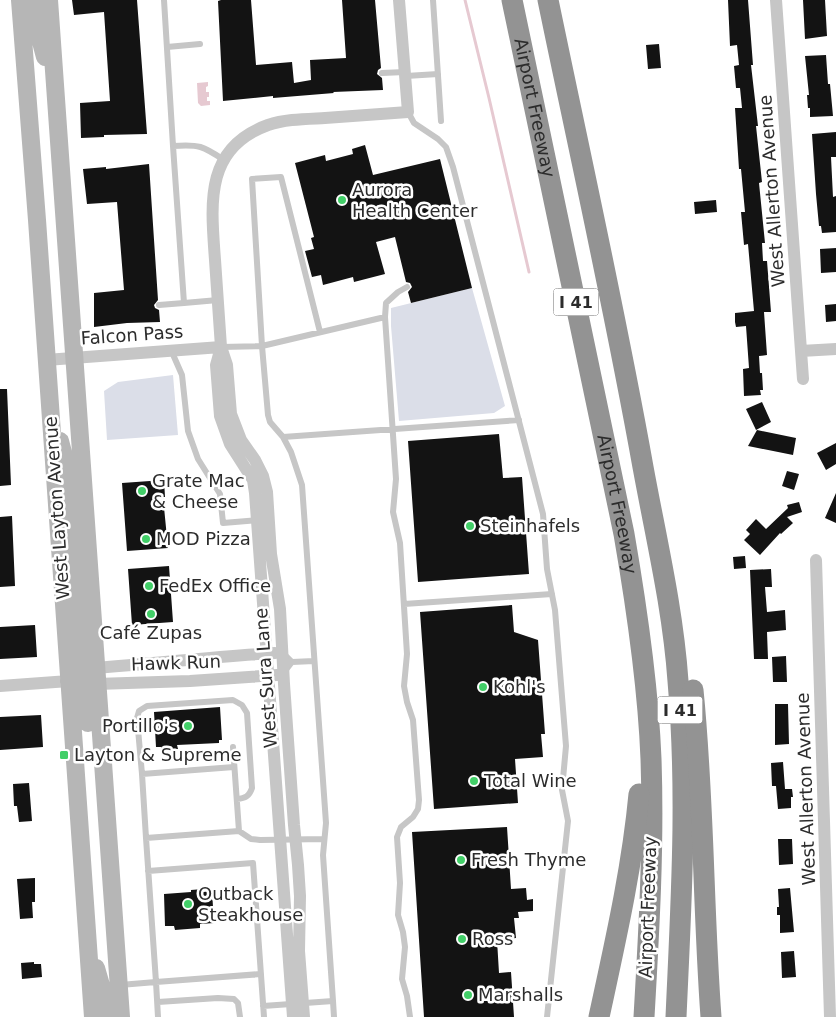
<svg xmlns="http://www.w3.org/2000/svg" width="836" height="1017" font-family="'DejaVu Sans',sans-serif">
<rect width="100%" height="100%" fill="#fff"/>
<path fill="#dbdee8" d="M472,288l33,118 -11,7 -95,8 -8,-95v-18z
M173,375l5,60 -71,5 -3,-49 14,-9z"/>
<path fill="#e6c9d1" d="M208,82v4l-2,1v5h3v5h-2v4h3v4l-9,1 -3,-3 -1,-20z"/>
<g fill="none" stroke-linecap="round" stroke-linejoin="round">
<path stroke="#e6c9d1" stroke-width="3" d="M465,0l24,98 40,174"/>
</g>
<path fill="#131313" d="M72,0h65l10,134 -43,1v2l-23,1 -1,-35 30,-2 -6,-89 -30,3z
M221,0h30l5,65 36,-3 2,21 17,-3 -1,-20 36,-2 -4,-58h33l6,68 -3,2 -1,4 5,4 1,12 -50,2 1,1 -61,5v-2l-50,5 -5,-100z
M728,0h20l5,65h-2l7,61h-2l6,56 -3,1 6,60h-3l1,18h4l4,51h-7l3,43 -8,1 1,17h2l1,17h-3l1,5 -17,1 -1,-27 6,-1 -3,-42 -10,1 -1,-5v-9l19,-2 -6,-67 -4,1 -3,-33h4l-4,-43h-2l-4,-61h7l-2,-20h-4l-2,-22 5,-1 -2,-20 -7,1z
M803,0h22l2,36 -22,3z
M659,44l2,24 -13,1 -2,-24z
M826,55l2,29h2l3,32 -23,1v-9h-2l-1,-13h2l-4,-39z
M836,132v25h-5l2,40 3,-1v36l-14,1 -1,-7h-2l-3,-32 -4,-60z
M365,145l8,30 67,-16 32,129 -61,15 -3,-11 4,-5 -2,-4 -4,-1 -11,-45 -19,5 9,32 -31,8 -1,-5 -30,8 -2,-10 -9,2 -7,-26 9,-2 -3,-11 3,-1 -19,-74 30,-8 1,6 27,-7 -1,-5z
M149,164l9,136 -4,5 1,3 4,2 1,12 -33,1 -33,4v-34l30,-3 -7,-88 -30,2 -4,-35 23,-2v2z
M716,200l1,12 -22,2 -1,-12z
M836,248v24l-15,1 -1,-24z
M836,304v17l-10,1 -1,-17z
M0,389h7l4,96 -11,1z
M762,402l9,20 -15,8 -10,-21z
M757,430l39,8 -3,17 -45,-9z
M499,434l4,44 19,-1 7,97 -111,8 -10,-141z
M836,443v21l-10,6 -9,-17z
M787,471l12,3 -5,16 -12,-4z
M164,480l1,17h-2l5,51 -41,3 -5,-68z
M836,493v30l-11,-5z
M799,502l3,10 -15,5 6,6 -12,11 -1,-1 -20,22 -16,-15 6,-6 -4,-4 10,-11 10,10 22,-21 -1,-3z
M12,516l3,70 -15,1v-70z
M745,556l1,12 -12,1 -1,-12z
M169,566l4,56 -41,3 -4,-56z
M771,569l1,18h-7l2,25 18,-2 1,20 -19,2 1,27h-14l-4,-89z
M512,605l2,27 24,8 7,94h-4l2,23 -28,2 3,44 -84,6 -14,-197z
M35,625l2,32 -37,2v-32z
M786,656l1,26h-14l-1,-25z
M775,704h13l1,40 -14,1z
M220,707l2,33h-3v3l-42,2 1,4 -17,1v-3h-5l-2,-35z
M41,715l2,32 -43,3v-33z
M783,762l2,27h7l1,8h-2v11l-13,1 -2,-23h-4l-1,-23z
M29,783l3,38 -13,1 -2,-16h-3l-1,-22z
M507,827l4,62 15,-1 1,12 6,-1v12l-15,1 1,6h-5l2,20 -19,2 2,33 12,-1 3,45h-90l-12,-185z
M778,839h14l1,25 -14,1z
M35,878v24h-3l1,16 -13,1 -3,-40z
M790,888l4,44 -14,1v-18h-3v-8h2l-1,-18z
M203,889v3l9,-1 2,32 -14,1v4l-25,2 -1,-4h-9l-1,-32 27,-2v-2z
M794,951l2,26 -14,1 -1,-26z
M34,962v2h7l1,13 -20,2 -1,-16z"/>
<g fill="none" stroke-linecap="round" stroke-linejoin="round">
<path stroke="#c6c6c6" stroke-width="6" d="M164,0l9,146c26,-2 30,0 51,14
M433,0l8,121
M167,47l33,-3
M382,73l23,-1
M406,76l32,-2
M408,112l6,11 24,16 8,8 7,20 90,347 4,55 8,41 11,136 -4,44 6,31 -21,196
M173,146l11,157 34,-3
M159,305l25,-2
M385,317l1,-14 12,-11 9,-5
M320,332l-39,-155 -29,2 10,167 123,-29 11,162 -3,33 7,31 7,111 -3,32 3,16 6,18 6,80 -1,9 -5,8 -12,10 -4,10 3,46 -2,32 5,17 2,15 -3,32 5,17 3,21
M221,347l41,-1 6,69 2,7 13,15 236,-17
M171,350l11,25 6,56 10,28 22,35 3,29 36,-3
M283,437l8,15 11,33 24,338 -3,32 10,146
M404,604l148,-10
M283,653l9,9 -7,9
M292,662l22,-1
M233,747l6,84
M234,767l-92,7 4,64 93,-7 12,8 9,1 64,-1
M142,774l-5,-56 2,-7 8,-5 86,-6 9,5 5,8 5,75c-3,9 -7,10 -15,11
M146,838l10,144 105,-8
M148,871l105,-8 11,154
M120,985l36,-3 2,35
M158,1002l60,-4 16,1 4,4 2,14
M263,1006l70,-5 1,16"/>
<path stroke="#c6c6c6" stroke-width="12" d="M776,0l27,379
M221,347l-5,18 4,51 10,28 23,36 2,13 38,524
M801,351l35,-2
M46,360l175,-13
M816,560l14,457
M89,670l6,-2c60,-4 120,-12 180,-15
M0,686l69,-5 27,3 94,-3 87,-6
M304,1017l-5,-66 1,-55 -2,-31 -4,-40 -10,-141 -4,-75 -9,-55 -4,-62 -4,-16 -8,-16 -14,-20 -10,-26 -4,-49 -6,-18c-2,-29 -4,-58 -6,-87 -4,-56 -11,-112 53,-135 18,-6 38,-6 57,-7 27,-2 55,-4 83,-6l-9,-112"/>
<path stroke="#b6b6b6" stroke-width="18" d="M20,0l17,220 56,797
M35,0l2,27 8,30
M49,0l72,1017
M60,441l8,30 14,191 3,10 11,12
M69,681c21,12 18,21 19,42
M96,968l11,38 1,11"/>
<g stroke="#939393" stroke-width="21">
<path id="s1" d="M512,0l112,534c13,75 24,149 27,225 3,86 -2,172 -7,258"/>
<path d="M548,0c32,155 67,310 95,467 13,71 30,142 35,214 10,114 3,223 -2,336"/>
<path d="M693,690c11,109 10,218 18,327"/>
<path d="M599,1017c16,-74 33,-148 40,-223"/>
</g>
</g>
<g fill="#42cf68" stroke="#fff" stroke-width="2">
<circle cx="342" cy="200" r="5"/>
<circle cx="142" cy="491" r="5"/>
<circle cx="470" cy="526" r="5"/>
<circle cx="146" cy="539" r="5"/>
<circle cx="149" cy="586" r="5"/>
<circle cx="151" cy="614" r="5"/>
<circle cx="483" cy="687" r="5"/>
<circle cx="188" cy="726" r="5"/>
<rect x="59" y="750" width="10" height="10" rx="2.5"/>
<circle cx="474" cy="781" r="5"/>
<circle cx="461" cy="860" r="5"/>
<circle cx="188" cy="904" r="5"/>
<circle cx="462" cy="939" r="5"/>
<circle cx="468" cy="995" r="5"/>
</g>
<g text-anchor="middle" stroke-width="5" stroke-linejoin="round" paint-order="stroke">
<g fill="#fff" stroke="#6b6b6b" stroke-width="1">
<rect x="553.5" y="288.5" width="45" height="27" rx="4"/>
<rect x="657.5" y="696.5" width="45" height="27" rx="4"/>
</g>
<g font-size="16" font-weight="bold" fill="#2c2c2c">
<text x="576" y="308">I 41</text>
<text x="680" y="716">I 41</text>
</g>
<g font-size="18" fill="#2c2c2c" stroke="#fff">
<text dy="6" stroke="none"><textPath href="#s1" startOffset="110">Airport Freeway</textPath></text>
<text transform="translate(772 191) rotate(-94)" y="6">West Allerton Avenue</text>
<text transform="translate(132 335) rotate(-4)" y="6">Falcon Pass</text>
<text dy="6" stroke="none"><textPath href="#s1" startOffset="515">Airport Freeway</textPath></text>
<text transform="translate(57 508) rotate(-94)" y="6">West Layton Avenue</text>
<text transform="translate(176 663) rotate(-2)" y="6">Hawk Run</text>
<text transform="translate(266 678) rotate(-94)" y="6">West Sura Lane</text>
<text transform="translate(806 789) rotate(-92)" y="6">West Allerton Avenue</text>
<text transform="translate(648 907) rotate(-88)" y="6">Airport Freeway</text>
</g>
<g font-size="18" fill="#2c2c2c" stroke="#fff" text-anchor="start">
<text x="352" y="196">Aurora<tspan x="352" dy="21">Health Center</tspan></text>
<text x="152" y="487">Grate Mac<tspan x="152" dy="21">&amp; Cheese</tspan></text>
<text x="480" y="532">Steinhafels</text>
<text x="156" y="545">MOD Pizza</text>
<text x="159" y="592">FedEx Office</text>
<text x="151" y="639" text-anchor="middle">Café Zupas</text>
<text x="493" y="693">Kohl's</text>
<text x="178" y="732" text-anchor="end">Portillo's</text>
<text x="74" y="761">Layton &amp; Supreme</text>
<text x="484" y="787">Total Wine</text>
<text x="471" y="866">Fresh Thyme</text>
<text x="198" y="900">Outback<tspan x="198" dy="21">Steakhouse</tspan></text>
<text x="472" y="945">Ross</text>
<text x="478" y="1001">Marshalls</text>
</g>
</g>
</svg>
